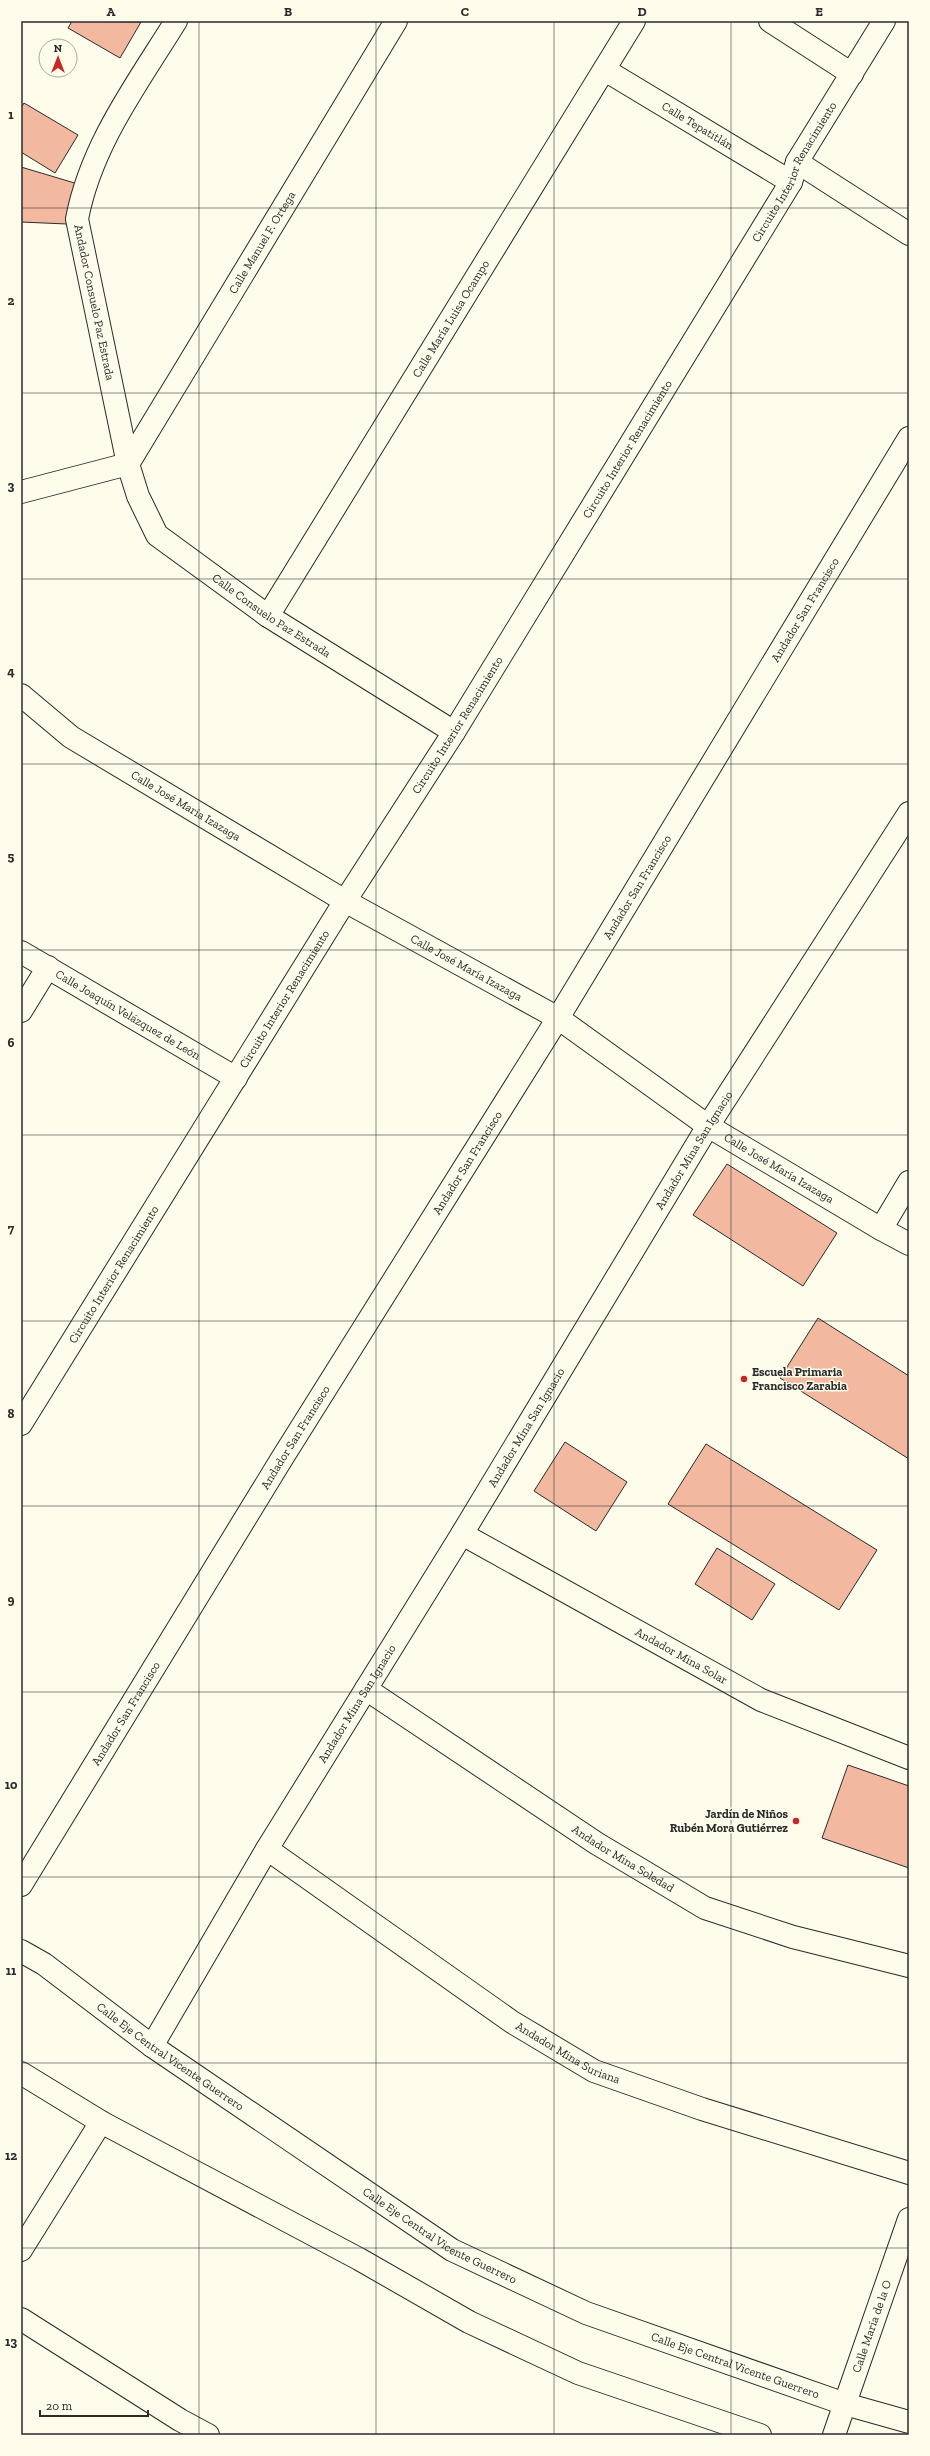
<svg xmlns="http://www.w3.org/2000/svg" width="930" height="2456" font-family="'Zilla Slab',serif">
<rect width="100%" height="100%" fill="#fdfbea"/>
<path fill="#f2b8a0" stroke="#2b2b2b" d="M70,22v-1l71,1 -21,36 -52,-30 3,-5z
M24,103l54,32 -23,38 -34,-21v-44z
M21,167l57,17 -11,40 -46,-2z
M727,1164l110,69 -34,53 -110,-71z
M818,1318l91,58v83l-129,-81z
M565,1442l62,40 -31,49 -62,-40z
M706,1444l171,106 -38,60 -171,-106z
M717,1548l58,36 -23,36 -57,-36z
M848,1765l61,21v82l-87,-30z"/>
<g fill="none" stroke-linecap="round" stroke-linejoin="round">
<g stroke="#2b2b2b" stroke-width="24">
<g id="minor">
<path id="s1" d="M176,21c-39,63 -85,124 -99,198l51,245 10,32 19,39 111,81 186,116"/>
<path d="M770,21l82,53"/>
<path id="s2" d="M605,70l186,112"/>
<path d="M797,162l112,72"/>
<path id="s3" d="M128,464l268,-443"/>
<path d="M21,492l107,-28"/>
<path id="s4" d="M268,616l366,-595"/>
<path id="s5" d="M21,695l50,42 274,164 213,117 150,108 173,103 28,15"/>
<path id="s6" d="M21,952l215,126"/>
<path d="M21,1011l27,-44"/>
<path d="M881,1229l28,-47"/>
<path id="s7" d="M462,1534l299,166 148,58"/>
<path id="s8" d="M366,1689l230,154 109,65 88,29 116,29"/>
<path id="s9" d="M267,1849l245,173 82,49 108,38 207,64"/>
<path id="s10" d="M21,1885l260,-425 277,-442 351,-580"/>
<path id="s11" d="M152,2046l115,-197 195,-315 246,-408 201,-313"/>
<path d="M21,2250l80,-128"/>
<path d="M21,2319l159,101 28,15"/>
<path id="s12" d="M834,2435l75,-216"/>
</g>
</g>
<g stroke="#2b2b2b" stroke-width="24">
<g id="major">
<path id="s13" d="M21,1424l324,-523 109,-169 337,-550 6,-20 87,-141"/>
<path id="s14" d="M21,1951l23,13 108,82 300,204 134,63 259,91 64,18"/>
<path d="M21,2073l80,49 258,137 110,63 109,51 182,62"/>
</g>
</g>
<use href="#minor" stroke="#fdfbea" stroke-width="22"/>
<use href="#major" stroke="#fdfbea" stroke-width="22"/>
</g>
<path fill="none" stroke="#2b2b2b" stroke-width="1" stroke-opacity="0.55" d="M199,21v2414M376,21v2414M554,21v2414M731,21v2414M21,208h888M21,393h888M21,579h888M21,764h888M21,950h888M21,1135h888M21,1321h888M21,1506h888M21,1692h888M21,1877h888M21,2063h888M21,2248h888"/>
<g fill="#c62828" stroke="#fdfbea" stroke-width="1.5">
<circle cx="744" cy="1379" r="4"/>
<circle cx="796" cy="1821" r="4"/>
</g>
<g text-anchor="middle" stroke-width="3" stroke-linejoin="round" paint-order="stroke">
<g font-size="12" fill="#2b2b2b" stroke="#fdfbea">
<text dy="4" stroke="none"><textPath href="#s2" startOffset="108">Calle Tepatitlán</textPath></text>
<text dy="4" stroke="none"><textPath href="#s13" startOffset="1472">Circuito Interior Renacimiento</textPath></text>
<text dy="4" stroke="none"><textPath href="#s3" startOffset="259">Calle Manuel F. Ortega</textPath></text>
<text dy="4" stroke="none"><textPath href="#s1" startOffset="308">Andador Consuelo Paz Estrada</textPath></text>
<text dy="4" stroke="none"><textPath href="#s4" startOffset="349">Calle María Luisa Ocampo</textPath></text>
<text dy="4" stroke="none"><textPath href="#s13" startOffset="1148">Circuito Interior Renacimiento</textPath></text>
<text dy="4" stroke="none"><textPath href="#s10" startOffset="1497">Andador San Francisco</textPath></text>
<text dy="4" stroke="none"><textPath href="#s1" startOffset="690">Calle Consuelo Paz Estrada</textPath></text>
<text dy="4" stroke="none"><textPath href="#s13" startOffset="824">Circuito Interior Renacimiento</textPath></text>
<text dy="4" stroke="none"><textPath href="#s5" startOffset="199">Calle José María Izazaga</textPath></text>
<text dy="4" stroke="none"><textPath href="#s10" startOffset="1173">Andador San Francisco</textPath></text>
<text dy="4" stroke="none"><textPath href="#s5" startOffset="523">Calle José María Izazaga</textPath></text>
<text dy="4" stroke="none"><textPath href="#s13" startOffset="500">Circuito Interior Renacimiento</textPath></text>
<text dy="4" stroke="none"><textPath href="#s6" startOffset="124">Calle Joaquín Velázquez de León</textPath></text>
<text dy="4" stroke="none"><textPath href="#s11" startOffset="1047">Andador Mina San Ignacio</textPath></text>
<text dy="4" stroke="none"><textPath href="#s10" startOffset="849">Andador San Francisco</textPath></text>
<text dy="4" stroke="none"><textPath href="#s5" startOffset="895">Calle José María Izazaga</textPath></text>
<text dy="4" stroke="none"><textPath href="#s13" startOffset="176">Circuito Interior Renacimiento</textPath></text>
<text dy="4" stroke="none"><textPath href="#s11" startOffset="723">Andador Mina San Ignacio</textPath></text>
<text dy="4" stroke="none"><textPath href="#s10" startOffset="525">Andador San Francisco</textPath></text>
<text dy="4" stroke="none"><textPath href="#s7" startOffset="251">Andador Mina Solar</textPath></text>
<text dy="4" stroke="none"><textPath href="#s11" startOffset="399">Andador Mina San Ignacio</textPath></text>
<text dy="4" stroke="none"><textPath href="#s10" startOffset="201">Andador San Francisco</textPath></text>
<text dy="4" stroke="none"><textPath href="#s8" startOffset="308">Andador Mina Soledad</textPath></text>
<text dy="4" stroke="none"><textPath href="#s9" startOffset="364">Andador Mina Suriana</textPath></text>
<text dy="4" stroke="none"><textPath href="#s14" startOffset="183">Calle Eje Central Vicente Guerrero</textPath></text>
<text dy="4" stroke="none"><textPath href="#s14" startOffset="507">Calle Eje Central Vicente Guerrero</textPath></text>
<text dy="4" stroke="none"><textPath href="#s12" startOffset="115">Calle María de la O</textPath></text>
<text dy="4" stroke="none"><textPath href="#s14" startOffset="831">Calle Eje Central Vicente Guerrero</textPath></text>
</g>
<g font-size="12" font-weight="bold" fill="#2b2b2b" stroke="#fdfbea" text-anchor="start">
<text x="752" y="1376">Escuela Primaria<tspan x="752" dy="14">Francisco Zarabia</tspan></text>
<text x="788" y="1818" text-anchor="end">Jardín de Niños<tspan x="788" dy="14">Rubén Mora Gutiérrez</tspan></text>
</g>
</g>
<rect width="930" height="2456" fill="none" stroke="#fdfbea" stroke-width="44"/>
<g transform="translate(58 58)"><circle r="19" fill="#fdfbea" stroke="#a9a89e"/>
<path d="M0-3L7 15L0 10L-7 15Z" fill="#c62828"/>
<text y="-6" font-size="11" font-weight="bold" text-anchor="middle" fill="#2b2b2b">N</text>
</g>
<path d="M40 2410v6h108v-6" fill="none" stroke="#2b2b2b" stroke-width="2"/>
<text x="46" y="2410" font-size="12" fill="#2b2b2b" stroke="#fdfbea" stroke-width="3" paint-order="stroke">20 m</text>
<rect x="22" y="22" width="886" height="2412" fill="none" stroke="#2b2b2b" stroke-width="1.5"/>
<g font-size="13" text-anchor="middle" font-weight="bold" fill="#2b2b2b">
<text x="111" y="16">A</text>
<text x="288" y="16">B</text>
<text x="465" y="16">C</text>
<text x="642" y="16">D</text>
<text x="819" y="16">E</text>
<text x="11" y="119">1</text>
<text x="11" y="305">2</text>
<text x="11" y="490">3</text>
<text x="11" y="676">4</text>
<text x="11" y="861">5</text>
<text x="11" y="1047">6</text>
<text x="11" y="1233">7</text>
<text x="11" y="1418">8</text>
<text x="11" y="1604">9</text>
<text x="11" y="1789">10</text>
<text x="11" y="1975">11</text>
<text x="11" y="2160">12</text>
<text x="11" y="2346">13</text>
</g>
</svg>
